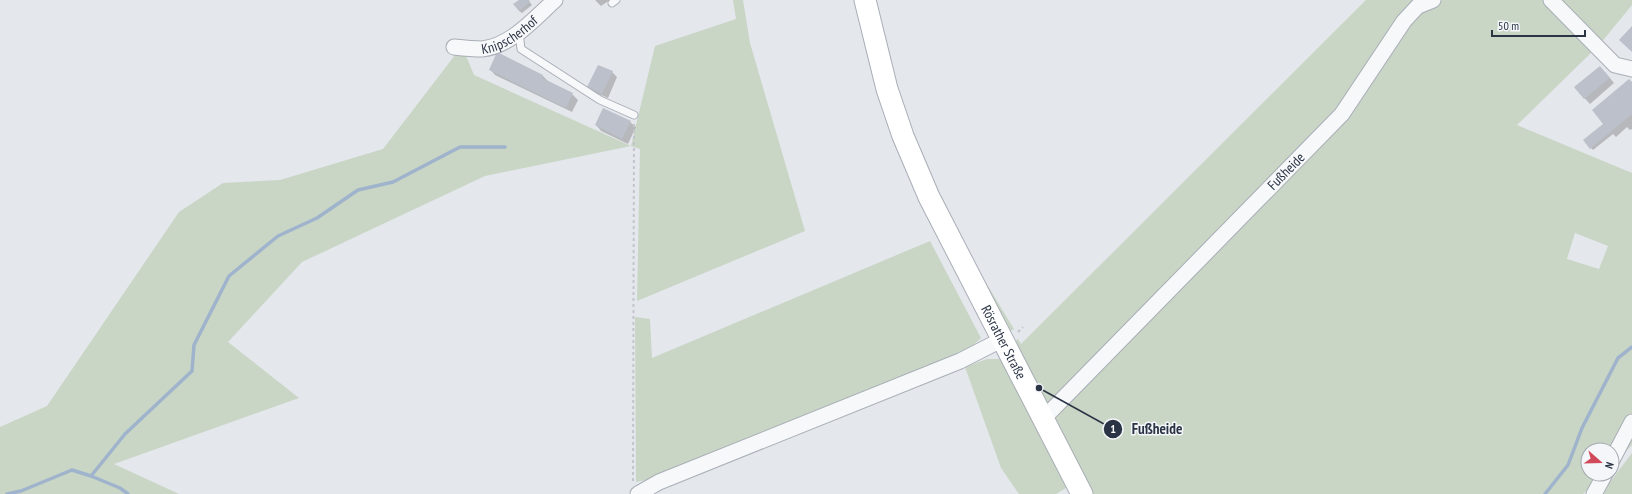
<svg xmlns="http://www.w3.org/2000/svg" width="1632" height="494" font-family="'PT Sans Narrow',sans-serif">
<rect width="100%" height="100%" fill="#e4e7ec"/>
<path fill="#c9d6c5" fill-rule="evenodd" d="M733,0h10l7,43 55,188 -168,70 3,-152 -9,-3 -146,30 -183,86 -74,80 71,56 -185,66 65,30h-179v-67l47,-21 132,-194 44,-29 57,-3 103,-31 79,-103 12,29 157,71 24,-100 81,-27z
M1366,0h54l-67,93 -307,318 -37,-65 9,-7 3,5z
M1443,0h100l52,49 -78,76 115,48v272l-20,20v-15h-24v24h15l-20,20h-492l-38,-73 4,-11 288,-294 56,-86 24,-24zM1575,233l33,13 -9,23 -32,-10z
M1557,0h75v5l-32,39z
M954,230l60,99 -9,5z
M930,241l51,97 -13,12 -310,128 -22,4 -1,-165 15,2 2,39z
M987,359h14l53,103 12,26 -10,6h-37l-18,-26 -36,-101z
M1632,453v41h-31z"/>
<path fill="#0003" d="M520,0h8l4,5 -10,8 -3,-2z
M595,0h15l-9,6z
M497,54l46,22 5,5 24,13 6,6 -6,12 -77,-37 -5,-6z
M612,72l5,5 -9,21 -14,-6 -5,-5z
M1605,72l9,11 -24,21 -15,-16z
M1632,83v46l-2,1 -3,-3 -11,10 -3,-3 -20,16 -2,-2 12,-23z
M630,122l6,5 -8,17 -27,-13 -5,-6z"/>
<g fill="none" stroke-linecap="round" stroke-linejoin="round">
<path stroke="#9fb4cc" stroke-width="3.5" d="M91,476l29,12 8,6
M7,494l14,-3 51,-21 19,6 34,-42 67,-63 2,-26 35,-69 49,-40 39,-18 41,-28 35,-8 67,-35h45
M1545,494l23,-29 14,-37 36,-70 14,-11"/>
</g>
<path fill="#bbc0ca" d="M519,0h10l1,2 -11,9 -6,-7z
M1632,26v26l-13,-12z
M497,52l46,23 -1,3 31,15 -7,15 -77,-38z
M598,65l15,6 -11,23 -15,-7z
M1600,66l10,12 -26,21 -10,-12z
M1629,79l3,3v32l-42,35 -7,-9 20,-16 -11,-14z
M603,108l28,13 -9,18 -27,-14z"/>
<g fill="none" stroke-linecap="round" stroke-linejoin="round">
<g stroke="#a9aeb7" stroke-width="9">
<path id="lane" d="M612,3l4,-3
M519,32l2,17 79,51 34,15"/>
</g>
<g stroke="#a9aeb7" stroke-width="17">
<g id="street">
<path d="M1551,0l64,65 17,4"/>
<path id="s1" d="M454,47c9,1 19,2 28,2 29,-3 53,-31 73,-49"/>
<path id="s2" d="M1043,419l299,-305 62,-93 14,-15 15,-6"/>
<path d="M1612,460l20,-38"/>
<path d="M638,494l21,-12 301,-121 41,-21"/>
<path d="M1594,494l11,-20"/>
</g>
</g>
<g stroke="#a9aeb7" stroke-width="23">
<g id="secondary">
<path id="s3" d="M865,0l22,89 16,47 26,61 153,297"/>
</g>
</g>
<path stroke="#c2c5cb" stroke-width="2" stroke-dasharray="3 3" stroke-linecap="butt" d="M1018,332l5,-5
M633,481l1,-358"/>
<use href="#lane" stroke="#f7f8fa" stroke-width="7"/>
<use href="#street" stroke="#f7f8fa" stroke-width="15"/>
<use href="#secondary" stroke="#fff" stroke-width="21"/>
</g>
<g text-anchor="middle" stroke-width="3" stroke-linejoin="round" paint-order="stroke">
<g font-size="14" fill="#2b3445" stroke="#f4f6f9">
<text dy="5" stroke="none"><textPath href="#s1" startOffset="59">Knipscherhof</textPath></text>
<text dy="5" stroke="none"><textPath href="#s2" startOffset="347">Fußheide</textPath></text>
<text dy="5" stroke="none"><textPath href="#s3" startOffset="371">Rösrather Straße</textPath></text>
</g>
</g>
<path fill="none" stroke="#2b3445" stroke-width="1.5" d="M1039 388L1113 429"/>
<g fill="#2b3445" stroke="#f4f6f9" stroke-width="1.5">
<circle cx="1039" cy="388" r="4"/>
<circle cx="1113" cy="429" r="10"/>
</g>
<g font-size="12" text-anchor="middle" font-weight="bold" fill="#fff">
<text x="1113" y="433">1</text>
</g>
<g font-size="15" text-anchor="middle" font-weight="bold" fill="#2b3445" stroke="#f4f6f9" stroke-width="3" stroke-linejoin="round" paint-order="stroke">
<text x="1157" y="434">Fußheide</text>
</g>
<g transform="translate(1600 462) rotate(110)"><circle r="19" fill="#f4f6f9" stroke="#a4a8b1"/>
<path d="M0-3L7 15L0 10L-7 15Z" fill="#d1495b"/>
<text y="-6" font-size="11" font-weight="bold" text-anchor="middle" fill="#2b3445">N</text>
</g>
<path d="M1492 30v6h93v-6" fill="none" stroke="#2b3445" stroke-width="2"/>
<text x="1498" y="30" font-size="12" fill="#2b3445" stroke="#f4f6f9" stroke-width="3" paint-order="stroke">50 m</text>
</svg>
